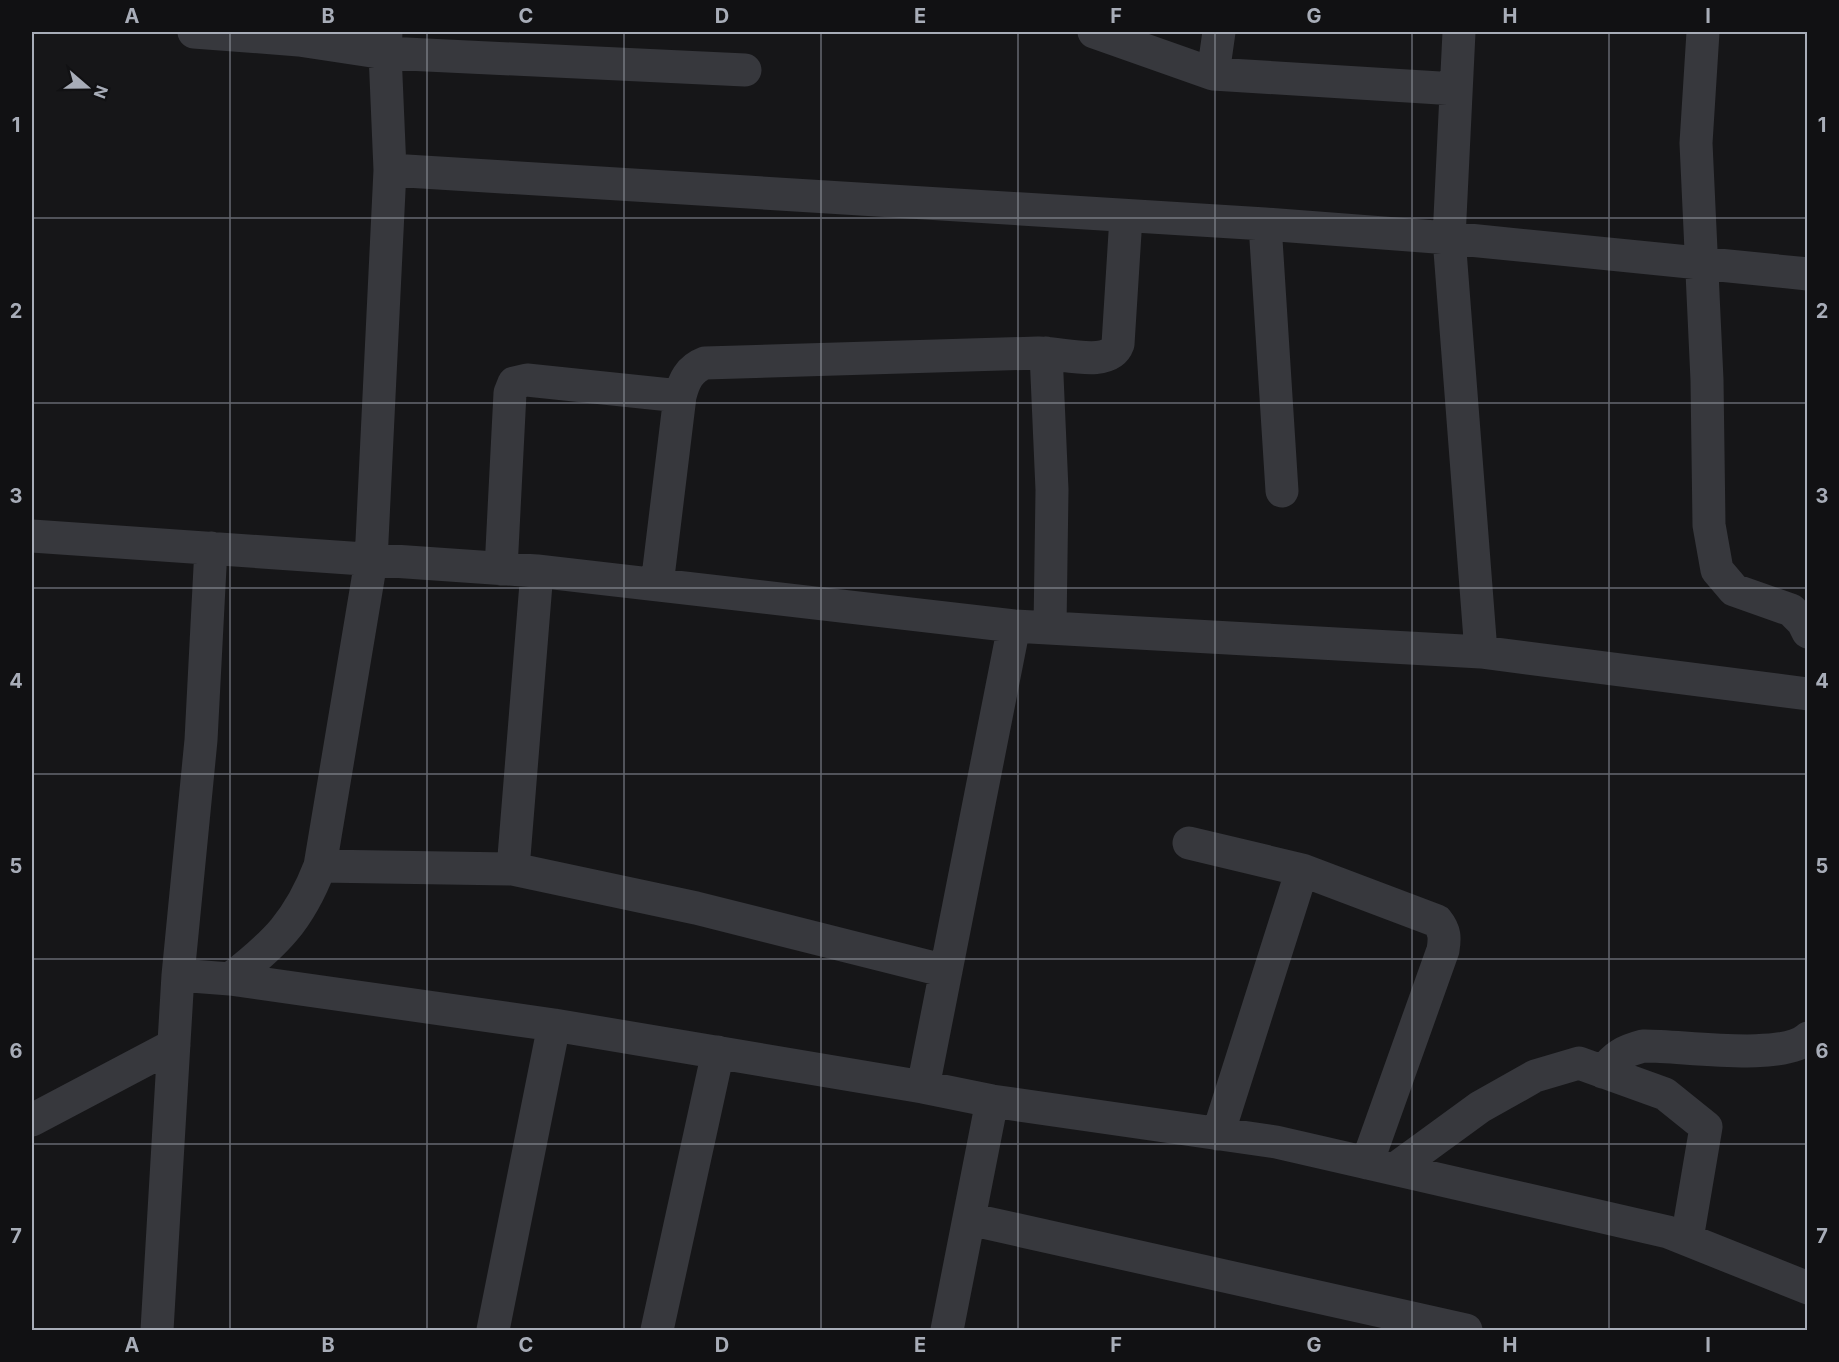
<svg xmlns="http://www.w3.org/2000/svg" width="1839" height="1362" font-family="Inter,sans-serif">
<rect width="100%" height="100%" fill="#161618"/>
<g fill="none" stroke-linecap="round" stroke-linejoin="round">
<path stroke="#37383d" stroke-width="33" d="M194,32l105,8 86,13 5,117 -19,391 -51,305c-21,55 -45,78 -90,113
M386,32l-1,21 360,17
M1094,32l119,42 243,15
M1459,32l-10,206 32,414
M1703,32l-7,111 11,237 2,145 8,45 17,20 57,20 12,12 5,10
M1213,74l6,-42
M390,170l875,54 184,14 359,36
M1265,224l17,267
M1046,353l6,137 -2,138
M32,536l505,35 477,55 467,26 327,42
M501,569l9,-176 4,-10 13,-3 153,16
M657,585l23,-189c4,-15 9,-27 25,-33 111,-4 222,-7 333,-10 22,-1 71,16 80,-9l8,-127
M1189,843l113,27 135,51c8,10 8,17 6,29l-76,213
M320,866l193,3 183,39 250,63
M513,869l24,-298
M178,975l23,-235 10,-192
M1603,1072c12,-16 21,-21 40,-26 36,-1 139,16 165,-8
M923,1087l91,-461
M32,1120l142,-75
M1218,1134l84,-264
M1395,1169l85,-62 55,-31 44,-13 86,31 41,33 -19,112
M969,1219l497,111
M157,1330l21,-355 52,4 324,46 369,62 69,14 284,41 392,90 140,56
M493,1330l61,-305
M657,1330l61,-278
M947,1330l45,-229"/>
</g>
<path fill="none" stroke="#a8adb8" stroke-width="1.5" stroke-opacity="0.55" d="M230,32v1298M427,32v1298M624,32v1298M821,32v1298M1018,32v1298M1215,32v1298M1412,32v1298M1609,32v1298M32,218h1776M32,403h1776M32,588h1776M32,774h1776M32,959h1776M32,1144h1776"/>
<rect width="1839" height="1362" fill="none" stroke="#111113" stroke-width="66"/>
<g transform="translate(87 87) rotate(110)" stroke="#111113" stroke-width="4.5" paint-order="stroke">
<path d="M0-4.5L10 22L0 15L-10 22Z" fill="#a8adb8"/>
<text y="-9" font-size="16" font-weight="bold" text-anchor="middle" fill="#a8adb8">N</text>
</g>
<rect x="33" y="33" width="1773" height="1296" fill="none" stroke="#a8adb8" stroke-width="2"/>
<g font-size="20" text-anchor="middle" font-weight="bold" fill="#a8adb8">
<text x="132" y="23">A</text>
<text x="328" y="23">B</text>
<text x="526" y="23">C</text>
<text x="722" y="23">D</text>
<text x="920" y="23">E</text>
<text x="1116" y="23">F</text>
<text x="1314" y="23">G</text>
<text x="1510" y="23">H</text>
<text x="1708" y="23">I</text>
<text x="16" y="132">1</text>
<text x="1822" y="132">1</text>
<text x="16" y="318">2</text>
<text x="1822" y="318">2</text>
<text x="16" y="503">3</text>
<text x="1822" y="503">3</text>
<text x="16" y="688">4</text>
<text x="1822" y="688">4</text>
<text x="16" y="873">5</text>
<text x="1822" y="873">5</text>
<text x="16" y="1058">6</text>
<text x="1822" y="1058">6</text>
<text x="16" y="1243">7</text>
<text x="1822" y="1243">7</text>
<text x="132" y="1352">A</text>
<text x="328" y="1352">B</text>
<text x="526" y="1352">C</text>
<text x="722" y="1352">D</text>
<text x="920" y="1352">E</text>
<text x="1116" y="1352">F</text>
<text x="1314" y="1352">G</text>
<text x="1510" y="1352">H</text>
<text x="1708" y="1352">I</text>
</g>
</svg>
